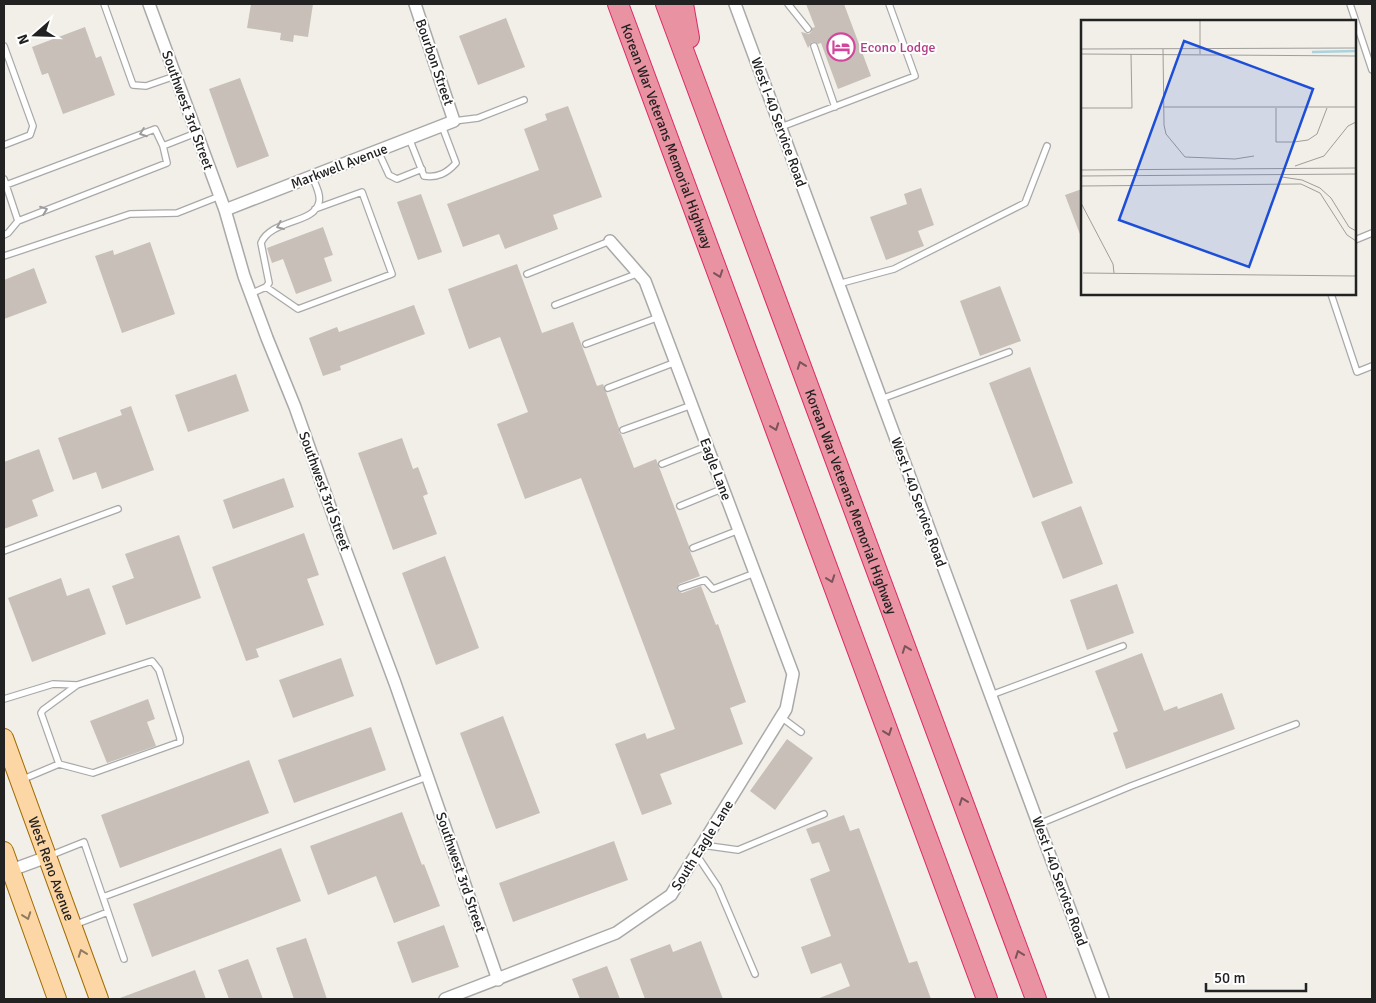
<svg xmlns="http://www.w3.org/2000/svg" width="1376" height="1003" font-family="Signika,sans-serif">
<rect width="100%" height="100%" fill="#f2efe9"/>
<path fill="#c7bfb8" d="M251,4h62l-5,33 -14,-2 -1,7 -13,-2 1,-7 -34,-5z
M806,4h38l27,72 -33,13 -17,-46 -3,1 -3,-2h-3l-4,6 -7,-16 8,2 3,-3v-3l3,-1z
M506,18l19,49 -47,18 -19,-49z
M85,27l11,31 5,-2 14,39 -52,19 -15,-41 -6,2 -10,-28z
M240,78l29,78 -32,12 -28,-79z
M568,106l34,91 -49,18 5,14 -53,20 -6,-15 -36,13 -16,-43 92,-34 -15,-41 23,-9 -2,-6z
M921,188l13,37 -16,6 6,15 -38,14 -16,-43 37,-13 -3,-10z
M1082,189v48h-1l-16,-42z
M421,194l21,58 -24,8 -21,-58z
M323,227l10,28 -9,3 8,23 -36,13 -13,-35 -11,4 -5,-15z
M150,242l25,72 -53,19 -27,-77 18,-6 1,5z
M517,264l25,69 31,-11 24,64 6,-2 16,44v4l2,2 13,34 22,-9 33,87v3l11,27 -21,8 -2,3v3l5,3 19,-7 15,39 2,-1 28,78 -16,6 13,36 -83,30 12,30 -30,11 -27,-71 30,-11 2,6 28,-10 -29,-78 -65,-173 -56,21 -28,-75 31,-12 -28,-75 -31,12 -21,-60z
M34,268l13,35 -43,16v-39z
M1000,286l21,55 -41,15 -20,-55z
M414,305l11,29 -85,32 1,4 -18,6 -14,-38 28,-11 2,5z
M1030,367l43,116 -40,15 -44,-115z
M236,374l13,37 -61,21 -13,-37z
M131,406l23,64 -52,19 -6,-17 -23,8 -15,-42 64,-23 -2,-5z
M402,438l11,31 5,-2 10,27 -5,2 14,38 -44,16 -35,-97z
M39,449l15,42 -22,9 6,16 -34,13v-67z
M284,478l10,29 -61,22 -10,-29z
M1081,506l22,58 -40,15 -22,-57z
M304,533l15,42 -12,4 17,46 -68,24 3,8 -13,4 -34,-94z
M179,535l22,63 -75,27 -14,-39 22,-8 -9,-24z
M445,556l34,92 -43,17 -34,-92z
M61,578l6,18 22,-8 17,46 -74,28 -24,-64z
M1117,584l17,49 -47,17 -17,-50z
M1142,653l22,58 13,-5 1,3 44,-16 13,36 -109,40 -13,-36 5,-2 -23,-60z
M341,658l13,38 -61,22 -14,-38z
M148,699l7,20 -8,3 9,24 -49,17 -17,-42z
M503,716l37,97 -44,16 -36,-96z
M371,727l15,43 -92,33 -16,-43z
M787,739l26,19 -38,52 -25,-19z
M249,760l20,53 -149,55 -19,-53z
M402,812l20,53 2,-1 16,42 -46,17 -18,-47 -48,19 -18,-49z
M844,815l6,16 9,-3 50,135 8,-2 14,38h-114l33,-13 -9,-23 -30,11 -10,-27 30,-11 -21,-57 20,-8 -11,-29 -7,2 -6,-15z
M614,841l14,39 -115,42 -14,-39z
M281,848l20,53 -149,56 -19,-53z
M444,925l15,42 -47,16 -15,-41z
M306,938l21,61h-33l-18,-51z
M701,941l22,58h-78l-15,-40 40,-15 3,8z
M248,959l15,40h-34l-11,-29z
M607,966l13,33h-40l-8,-20z
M195,970l11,29h-86v-1z"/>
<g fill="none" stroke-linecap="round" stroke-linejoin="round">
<g stroke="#a9a9a9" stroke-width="8">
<path id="service" d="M104,4l29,81 13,1 29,-10
M788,4l20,25
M1350,4l22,66
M4,46l29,80 -3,9 -26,10
M814,46l21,61
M454,121l24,-3 46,-18
M781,127l134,-51 -26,-72
M409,138l15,38c14,2 23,-3 32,-13l-14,-37
M163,146l33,-13
M378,151l11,24 8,4 25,-10
M4,179l14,42 149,-58 -4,-17 -8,-17 -149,56
M4,235l4,-2 10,-12
M1355,240l17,-7
M4,256l126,-42 47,-1 43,-17
M527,274l83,-33
M838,284l56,-15 131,-66 22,-57
M266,287l32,22 94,-35 -30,-82 -47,17
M250,294l16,-7 3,-4 -8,-40c10,-24 54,-19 58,-41 2,-8 -4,-18 -7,-26
M1331,294l26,78 15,-6
M555,305l84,-32
M586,344l73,-27
M608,388l68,-26
M881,399l128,-47
M623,430l69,-25
M662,464l45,-18
M680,506l44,-18
M693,548l46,-18
M4,551l114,-42
M681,588l24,-8 8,9 42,-16
M991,695l132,-49
M4,699l49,-15 24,1
M781,717l20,15
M21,780l38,-16 -18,-51 2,-3 34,-25 75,-24 7,9 21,68v4l-87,31 -34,-9
M1039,824l92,-38 165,-62
M702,845l36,5 86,-36
M696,854l22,33 37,87
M49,856l35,-14 40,117
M103,897l324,-120
M74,925l34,-13"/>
</g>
<g stroke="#a9a9a9" stroke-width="14">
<path id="minor" d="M149,4l76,206 19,66 23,62 28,69 46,131 54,145 103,297
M735,4l368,995
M225,210l229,-89 -39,-117
M6,872l41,-15
M445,999l171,-66 55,-38 115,-186 7,-35 -148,-393 -35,-40"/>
</g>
<g stroke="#a06b00" stroke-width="20">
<g id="primary">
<path id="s1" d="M4,738l95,261"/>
<path d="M4,851l53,148"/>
</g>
</g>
<g stroke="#dc2a67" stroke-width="22">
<g id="motorway">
<path id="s2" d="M618,4l369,995"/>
<path id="s3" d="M666,4l370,995"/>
<path d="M683,4l6,34"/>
</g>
</g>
<use href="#service" stroke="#fff" stroke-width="5.5"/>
<use href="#minor" stroke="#fff" stroke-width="11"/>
<use href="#primary" stroke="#fcd6a4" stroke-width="18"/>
<use href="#motorway" stroke="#e892a2" stroke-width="20"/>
</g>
<defs><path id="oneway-chevron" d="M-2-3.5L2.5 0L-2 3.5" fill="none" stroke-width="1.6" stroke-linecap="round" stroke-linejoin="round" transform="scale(1.25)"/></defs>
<g stroke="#9c9c9c">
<use href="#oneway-chevron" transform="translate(143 133) rotate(160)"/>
<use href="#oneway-chevron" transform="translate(44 210) rotate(-21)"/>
<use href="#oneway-chevron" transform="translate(280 226) rotate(157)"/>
</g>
<g stroke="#7b545c">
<use href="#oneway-chevron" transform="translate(719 274) rotate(70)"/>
<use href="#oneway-chevron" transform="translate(801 365) rotate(-110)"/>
<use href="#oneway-chevron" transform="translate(775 427) rotate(70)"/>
<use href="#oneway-chevron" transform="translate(831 579) rotate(70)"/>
<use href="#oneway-chevron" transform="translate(906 649) rotate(-110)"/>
<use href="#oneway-chevron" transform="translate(888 732) rotate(70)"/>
<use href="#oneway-chevron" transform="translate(963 801) rotate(-110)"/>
<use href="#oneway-chevron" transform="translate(1019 954) rotate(-110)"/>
</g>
<g stroke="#8f7c63">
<use href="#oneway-chevron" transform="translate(27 916) rotate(70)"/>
<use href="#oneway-chevron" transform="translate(82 953) rotate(-110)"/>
</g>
<defs>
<g id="hotel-ring" transform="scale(1.4375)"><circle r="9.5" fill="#fff" stroke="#d1479c" stroke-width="1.5"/><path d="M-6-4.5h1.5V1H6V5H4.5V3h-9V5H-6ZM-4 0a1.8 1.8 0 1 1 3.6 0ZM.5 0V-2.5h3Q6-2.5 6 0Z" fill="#d1479c"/></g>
</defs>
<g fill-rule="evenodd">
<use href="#hotel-ring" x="841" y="47"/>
</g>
<g text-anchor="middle" stroke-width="4" stroke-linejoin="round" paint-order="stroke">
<g font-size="14" fill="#b23c85" stroke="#fff" text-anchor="start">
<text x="860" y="52">Econo Lodge</text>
</g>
<g font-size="14" fill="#222" stroke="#fff">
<text transform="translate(435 62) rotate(71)" y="5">Bourbon Street</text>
<text transform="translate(188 110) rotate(70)" y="5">Southwest 3rd Street</text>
<text transform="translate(779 122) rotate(70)" y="5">West I-40 Service Road</text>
<text dy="5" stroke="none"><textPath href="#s2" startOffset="141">Korean War Veterans Memorial Highway</textPath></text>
<text transform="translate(339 166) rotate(-21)" y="5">Markwell Avenue</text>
<text transform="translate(716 469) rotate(69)" y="5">Eagle Lane</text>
<text transform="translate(325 491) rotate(70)" y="5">Southwest 3rd Street</text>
<text dy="5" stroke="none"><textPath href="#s3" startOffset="531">Korean War Veterans Memorial Highway</textPath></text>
<text transform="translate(919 502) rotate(70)" y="5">West I-40 Service Road</text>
<text transform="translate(702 845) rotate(-58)" y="5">South Eagle Lane</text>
<text dy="5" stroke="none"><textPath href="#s1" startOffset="139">West Reno Avenue</textPath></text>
<text transform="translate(461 872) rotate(71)" y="5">Southwest 3rd Street</text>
<text transform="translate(1060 881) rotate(70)" y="5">West I-40 Service Road</text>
</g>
</g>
<g transform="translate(1081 20)">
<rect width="275" height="275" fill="#f2efe9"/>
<path fill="none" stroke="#aad3df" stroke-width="2.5" d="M231,32l44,-1"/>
<path fill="none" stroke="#9f9d99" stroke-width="1" d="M119,0v34M0,29l275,-1M82,29l1,76 2,9 19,23 50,2 19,-3M0,34l275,2M82,87h193M0,88h51l-1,-54M195,88v34h18l14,-2 9,-6 10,-26M214,146l29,-10 24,-30 8,-4M0,150l275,-2M0,156l275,-2M201,157l20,3 18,8 11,10 18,29 7,4M0,166l220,-2 19,9 27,42 9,6M0,183l32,61 1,9M2,253l273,3"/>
<path fill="#1d4ed8" fill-opacity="0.15" stroke="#1d4ed8" stroke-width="2.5" d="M103,21l129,48 -64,178 -130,-47z"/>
<rect width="275" height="275" fill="none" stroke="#222" stroke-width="2.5"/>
</g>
<rect width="1376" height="1003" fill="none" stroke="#222222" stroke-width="10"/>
<g transform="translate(35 35) rotate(250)" stroke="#ffffff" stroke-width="4" paint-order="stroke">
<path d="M0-4L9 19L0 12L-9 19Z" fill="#222222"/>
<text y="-8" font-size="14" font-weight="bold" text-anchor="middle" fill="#222222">N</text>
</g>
<path d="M1206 983v8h100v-8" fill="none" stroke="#222222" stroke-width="2.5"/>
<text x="1214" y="983" font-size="15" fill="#222222" stroke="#ffffff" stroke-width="4" paint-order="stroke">50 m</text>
</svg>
